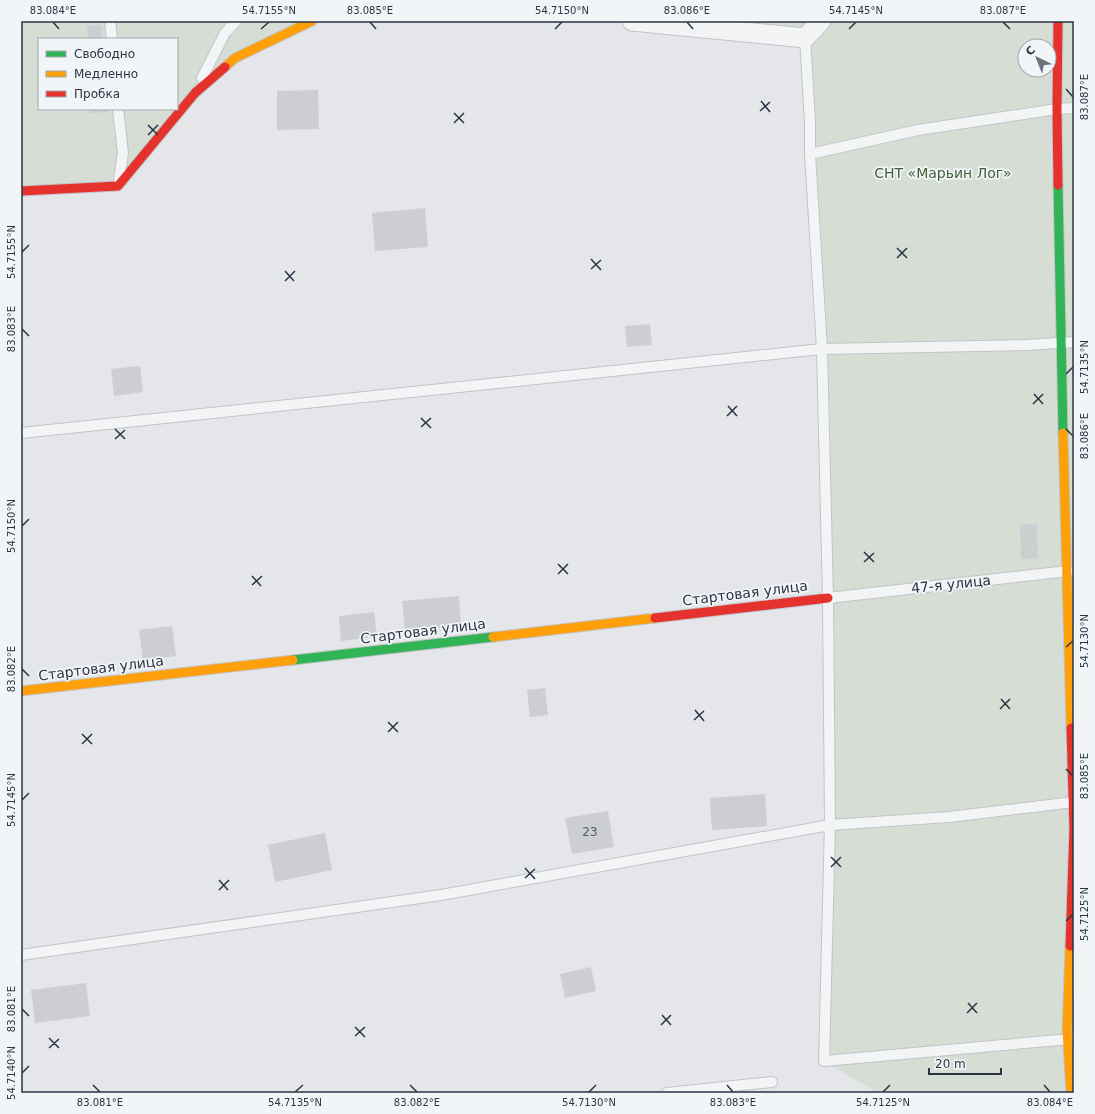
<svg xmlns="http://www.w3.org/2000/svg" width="1095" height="1114" font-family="'DejaVu Sans',sans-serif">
<rect width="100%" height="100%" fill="#e4e6e9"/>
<path fill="#d5ddd4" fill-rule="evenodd" d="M21,21h291l-77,37 -117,128 -97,5zM39,39h138v70h-138z
M632,21h442v1069l-13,3h-183l-54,-32 4,-463 -23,-560zM1025,46h24v24h-24z"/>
<path fill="#ccced2" d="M101,25l1,14h-14l-1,-13z
M318,90l1,39 -42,1v-39z
M90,109h18v3l-18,1z
M425,208l3,39 -53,4 -3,-38z
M650,324l2,21 -25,2 -2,-21z
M140,366l3,26 -29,4 -3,-27z
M1037,524l1,34 -17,1 -1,-34z
M459,596l2,30 -56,5 -3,-30z
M374,612l3,25 -36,4 -2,-25z
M172,626l4,30 -33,4 -4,-30z
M545,688l3,27 -18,2 -3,-27z
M765,794l2,32 -55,4 -2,-32z
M608,811l6,36 -42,7 -7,-36z
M325,833l7,37 -57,12 -7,-37z
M591,967l5,24 -31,7 -5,-24z
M86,983l4,33 -55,7 -4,-33z"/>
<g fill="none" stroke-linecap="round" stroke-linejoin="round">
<g stroke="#c2c4c7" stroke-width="12">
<path id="lane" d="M110,21l2,18
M805,38l5,84v32l12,195 204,-4 48,-3
M202,78l23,-45 11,-12
M118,109l5,44 -4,26
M810,154l108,-24 139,-21 17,-1
M21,433l801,-84 6,249 2,227 119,-8 125,-15
M828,598l240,-27
M21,955l420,-60 389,-70 -6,236 246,-22
M667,1093l105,-11"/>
</g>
<g stroke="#c2c4c7" stroke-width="21">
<path id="street" d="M632,21l173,17 16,-17"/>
</g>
<g stroke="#c2c4c7" stroke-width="11">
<path id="fast" d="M1058,185l5,248
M293,660l200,-23"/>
</g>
<g stroke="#c2c4c7" stroke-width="11">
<path id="slow" d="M225,67l10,-9 77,-37
M1063,433l8,295
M493,637l162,-19
M21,691l272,-31
M1070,946l-3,84 4,63"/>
</g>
<g stroke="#c2c4c7" stroke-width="11">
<path id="jam" d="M1058,21l-1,88 1,76
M21,191l97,-5 77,-93 30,-26
M655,618l173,-20
M1070,946l4,-118 -3,-100"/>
</g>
<use href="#lane" stroke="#f3f4f6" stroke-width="10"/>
<use href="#street" stroke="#f3f4f6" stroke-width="19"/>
<use href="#fast" stroke="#30b455" stroke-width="9"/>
<use href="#slow" stroke="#ff9f0a" stroke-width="9"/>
<use href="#jam" stroke="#e5322d" stroke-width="9"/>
</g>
<path fill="none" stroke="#293444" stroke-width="1.5" d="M53,22l6,7M370,22l6,7M687,22l6,7M1003,22l7,7M261,29l8,-7M555,29l7,-7M849,29l7,-7M1066,89l7,8M761,101l9,11M760,111l10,-9M454,113l10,10M454,123l10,-10M148,125l10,10M148,135l10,-10M897,248l10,10M22,252l7,-7M897,258l10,-10M591,259l10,11M591,269l10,-9M285,271l9,10M285,281l10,-10M22,329l7,7M1066,374l7,-7M1034,394l9,10M1033,404l10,-10M728,406l9,10M727,416l10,-10M421,418l10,10M421,427l10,-9M115,429l10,10M1066,429l7,7M115,439l10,-9M22,526l7,-7M864,552l10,10M864,562l10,-9M558,564l10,10M558,574l10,-10M252,576l9,10M252,585l10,-9M1066,647l7,-6M22,669l7,7M1001,699l9,10M1000,709l10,-10M695,710l9,11M694,720l10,-9M388,722l10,10M388,732l10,-10M82,734l10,10M82,744l10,-10M1066,769l7,7M22,800l7,-7M831,857l10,10M831,867l10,-10M525,868l10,11M525,878l10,-9M219,880l9,10M219,890l10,-10M1066,921l7,-7M968,1003l9,10M22,1009l7,7M967,1013l10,-10M662,1015l9,10M661,1025l10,-10M355,1027l10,10M355,1036l10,-9M49,1038l10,10M49,1048l10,-9M22,1073l7,-7M93,1085l7,7M410,1085l7,7M727,1085l6,7M1044,1085l6,7M295,1092l8,-7M589,1092l7,-7M883,1092l7,-7"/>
<g text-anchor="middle" stroke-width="3.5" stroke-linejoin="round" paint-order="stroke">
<g font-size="12" fill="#525b68">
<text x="590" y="836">23</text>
</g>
<g font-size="14" fill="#406035" stroke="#f2f5f8">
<text x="943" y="178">СНТ «Марьин Лог»</text>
</g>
<g font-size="14" fill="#293444" stroke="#f2f5f8">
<text transform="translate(951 584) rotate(-6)" y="5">47-я улица</text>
<text transform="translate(745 593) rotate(-7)" y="5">Стартовая улица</text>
<text transform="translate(423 631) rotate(-7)" y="5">Стартовая улица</text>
<text transform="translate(101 668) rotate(-7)" y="5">Стартовая улица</text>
</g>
</g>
<rect width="1095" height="1114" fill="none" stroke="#f2f5f8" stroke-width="44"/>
<rect x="38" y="38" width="140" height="72" fill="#f2f5f8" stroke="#a2a8b0"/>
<rect x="46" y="51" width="20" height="6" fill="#30b455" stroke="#a2a8b0"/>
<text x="74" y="58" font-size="12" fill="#293444">Свободно</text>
<rect x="46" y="71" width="20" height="6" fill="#ff9f0a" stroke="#a2a8b0"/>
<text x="74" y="78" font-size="12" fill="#293444">Медленно</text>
<rect x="46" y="91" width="20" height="6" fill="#e5322d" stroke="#a2a8b0"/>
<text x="74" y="98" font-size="12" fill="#293444">Пробка</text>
<g transform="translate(1037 58) rotate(317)"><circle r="19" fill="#f2f5f8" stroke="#a2a8b0"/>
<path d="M0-3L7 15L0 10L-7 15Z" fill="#6a727e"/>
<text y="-6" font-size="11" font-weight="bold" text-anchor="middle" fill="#293444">С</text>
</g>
<path d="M929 1068v6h72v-6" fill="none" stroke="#293444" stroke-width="2"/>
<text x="935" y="1068" font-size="12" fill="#293444" stroke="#f2f5f8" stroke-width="3" paint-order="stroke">20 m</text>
<rect x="22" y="22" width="1051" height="1070" fill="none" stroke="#293444" stroke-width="1.5"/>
<g font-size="10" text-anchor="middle" fill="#293444">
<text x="53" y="14">83.084°E</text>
<text x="269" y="14">54.7155°N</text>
<text x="370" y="14">83.085°E</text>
<text x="562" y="14">54.7150°N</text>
<text x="687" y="14">83.086°E</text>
<text x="856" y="14">54.7145°N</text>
<text x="1003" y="14">83.087°E</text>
<text transform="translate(1084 97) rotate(-90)" y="4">83.087°E</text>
<text transform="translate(11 252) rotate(-90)" y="4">54.7155°N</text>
<text transform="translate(11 329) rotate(-90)" y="4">83.083°E</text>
<text transform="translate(1084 367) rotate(-90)" y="4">54.7135°N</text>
<text transform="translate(1084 436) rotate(-90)" y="4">83.086°E</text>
<text transform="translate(11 526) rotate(-90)" y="4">54.7150°N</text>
<text transform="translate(1084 641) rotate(-90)" y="4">54.7130°N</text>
<text transform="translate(11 669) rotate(-90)" y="4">83.082°E</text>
<text transform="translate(1084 776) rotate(-90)" y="4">83.085°E</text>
<text transform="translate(11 800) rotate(-90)" y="4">54.7145°N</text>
<text transform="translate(1084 914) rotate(-90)" y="4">54.7125°N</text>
<text transform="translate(11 1009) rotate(-90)" y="4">83.081°E</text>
<text transform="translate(11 1073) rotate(-90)" y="4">54.7140°N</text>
<text x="100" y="1106">83.081°E</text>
<text x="295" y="1106">54.7135°N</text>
<text x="417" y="1106">83.082°E</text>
<text x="589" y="1106">54.7130°N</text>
<text x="733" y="1106">83.083°E</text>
<text x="883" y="1106">54.7125°N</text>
<text x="1050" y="1106">83.084°E</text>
</g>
</svg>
